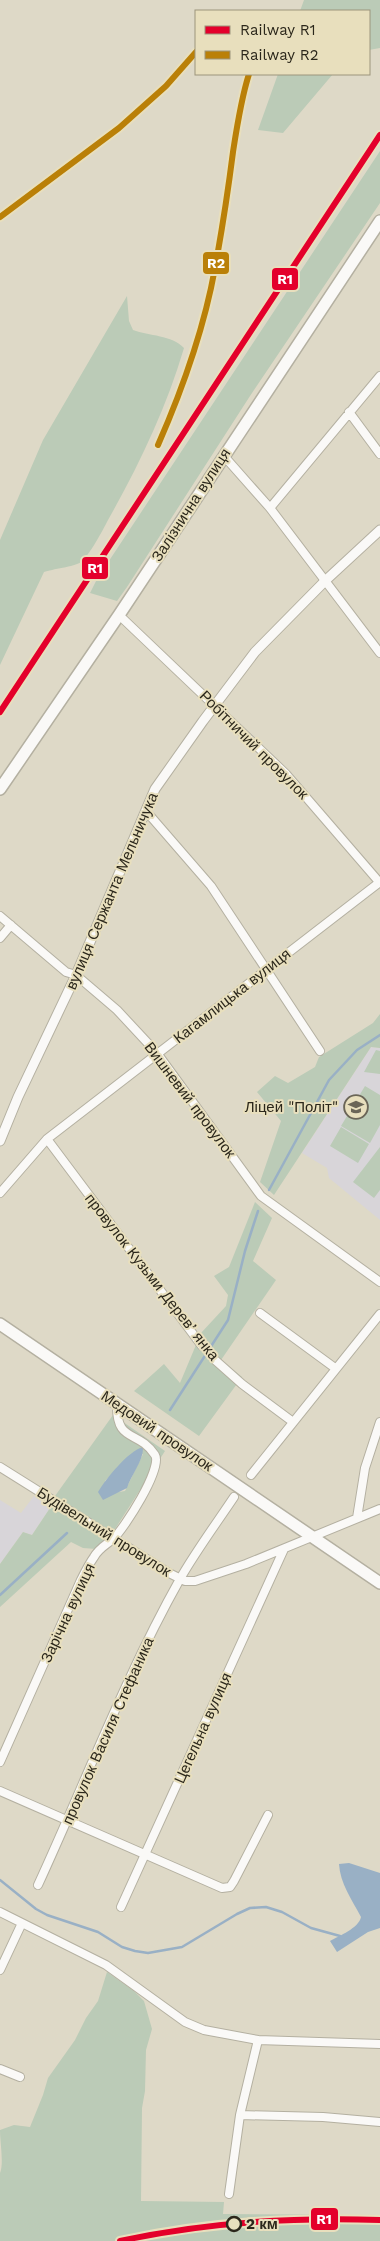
<svg xmlns="http://www.w3.org/2000/svg" width="380" height="2241" font-family="'Work Sans',sans-serif">
<rect width="100%" height="100%" fill="#ded9c7"/>
<path fill="#d8d5d9" d="M371,1047l9,1v172l-51,-42 -2,-10 -25,-15z
M34,1496l16,12 -18,27 -9,-3 -23,32v-64l21,13z"/>
<path fill="#bbcbb7" fill-rule="evenodd" d="M304,0h76v48l-11,2v-39h-69z
M278,74h55l-50,59 -25,-3z
M380,151v52l-130,193 -123,191 -10,14 -27,-8 7,-14z
M127,296l2,25 4,9c16,6 39,5 51,18 -18,61 -45,117 -76,172 -5,10 -19,36 -27,42 -7,5 -29,7 -37,10l-44,93v-125l43,-100z
M380,1014v34l-9,-1 -97,148 -14,-13 21,-61 -24,-29 18,-16 13,7 27,-16 4,-10 54,-34z
M376,1050l4,1v23l-16,-2z
M365,1086l15,9v30l-10,18 -29,-17z
M341,1127l28,17 -11,19 -28,-17z
M380,1147v43l-6,8 -21,-16z
M255,1202l17,16 -19,43 23,19 -55,80 21,17 -43,59 -65,-45 30,-27 16,19 21,-50 25,-27 2,-11 -14,-19 15,-9z
M113,1415l52,36 -50,78 -19,20 -13,-1 -12,-6 -71,65v-43l23,-32 9,3 18,-27 5,-12zM143,1454l-18,37 -12,2 -8,-12 22,-23z
M107,1972l27,19 10,10 8,28 -6,21 -1,41 -3,17 -1,93 83,1 -1,12 157,1v26h-380v-68c4,-9 0,-31 0,-43l14,-5 16,2 13,-32 5,-17 27,-38 11,-22 12,-17z"/>
<path fill="#99b0c5" d="M143,1447c1,13 -12,28 -16,41l-24,12 -5,-8c8,-13 30,-41 45,-45z
M349,1863l31,10v55l-12,4 -31,20 -7,-11c9,-5 29,-13 31,-24 -9,-17 -21,-34 -22,-53z"/>
<g fill="none" stroke-linecap="round" stroke-linejoin="round">
<path stroke="#99b0c5" stroke-width="2.5" d="M269,1190l60,-110 28,-30 23,-15
M170,1410l58,-90 17,-69 13,-40
M0,1595l67,-62
M0,1880l36,29 11,6 51,17 24,15 13,4 13,2 34,-6 55,-33 13,-6 16,-1 16,5 29,16 29,8"/>
<g stroke="#b4b0a1" stroke-width="8">
<path id="pedestrian" d="M202,1346l13,14"/>
</g>
<g stroke="#b4b0a1" stroke-width="10">
<path id="minor" d="M349,412l31,42
M224,456l46,52 110,145
M270,508l110,-132
M119,615l167,159 94,109
M146,811l65,75 109,165
M0,916l66,56 10,3 41,35 40,43 104,143 119,86
M0,938l11,-13
M47,1139l155,207
M0,1193l47,-54 333,-257
M260,1313l75,55
M215,1360l27,24 51,38
M0,1467l169,106 16,8h10l51,-17 134,-55
M251,1475l129,-161
M357,1518l8,-50 15,-46
M0,1762l81,-182c4,-8 8,-16 13,-23 5,-9 12,-12 19,-18 11,-10 50,-71 42,-84 -17,-26 -39,-11 -38,-51
M0,1791l222,97 8,-1 4,-6 34,-66
M38,1885c47,-102 87,-208 142,-306 16,-28 36,-55 54,-82
M121,1907l163,-358
M0,1912l106,53 79,57 19,8 54,10 122,4
M0,1970l22,-47
M0,2069l20,8
M240,2115l83,2 57,5
M229,2194l11,-79 18,-75"/>
</g>
<g stroke="#b4b0a1" stroke-width="11">
<path id="tertiary" d="M0,1141l18,-44 58,-122 79,-186 48,-68 52,-69 71,-72 54,-50"/>
</g>
<g stroke="#b4b0a1" stroke-width="14">
<path id="primary" d="M0,789l119,-174 261,-394
M0,1324l380,259"/>
</g>
<use href="#pedestrian" stroke="#faf9f7" stroke-width="5.5"/>
<use href="#minor" stroke="#faf9f7" stroke-width="8"/>
<use href="#tertiary" stroke="#faf9f7" stroke-width="9"/>
<use href="#primary" stroke="#faf9f7" stroke-width="11"/>
<g stroke="#e8dfbd" stroke-width="10">
<path id="rail-1" d="M0,712l380,-577
M120,2241c86,-19 172,-24 260,-21"/>
</g>
<g stroke="#e8dfbd" stroke-width="10">
<path id="rail-2" d="M0,217l119,-89 47,-42 30,-34
M158,445c25,-57 46,-116 57,-177 7,-38 13,-77 18,-116 4,-26 8,-53 16,-78"/>
</g>
<use href="#rail-1" stroke="#e4002b" stroke-width="6"/>
<use href="#rail-2" stroke="#ba8008" stroke-width="6"/>
</g>
<defs>
<g id="school-ring" transform="scale(1.25)"><circle r="9.5" fill="#e8dfbd" stroke="#6a6557" stroke-width="1.5"/><path d="M0-5L7-2L0 1L-7-2ZM-4 1L0 2.5L4 1V4Q0 6-4 4Z" fill="#6a6557"/></g>
</defs>
<g fill-rule="evenodd">
<use href="#school-ring" x="356" y="1107"/>
</g>
<circle fill="#e8dfbd" stroke="#2b271b" stroke-width="2.5" cx="234" cy="2224" r="7"/>
<g text-anchor="middle" stroke-width="4" stroke-linejoin="round" paint-order="stroke">
<g font-size="15" fill="#2b271b" stroke="#e8dfbd">
<text transform="translate(191 505) rotate(-57)" y="5">Залізнична вулиця</text>
<text transform="translate(254 745) rotate(45)" y="5">Робітничий провулок</text>
<text transform="translate(112 891) rotate(-67)" y="5">вулиця Сержанта Мельничука</text>
<text transform="translate(232 996) rotate(-38)" y="5">Кагамлицька вулиця</text>
<text transform="translate(190 1100) rotate(53)" y="5">Вишневий провулок</text>
<text transform="translate(152 1277) rotate(52)" y="5">провулок Кузьми Деревʼянка</text>
<text transform="translate(157 1431) rotate(34)" y="5">Медовий провулок</text>
<text transform="translate(104 1532) rotate(32)" y="5">Будівельний провулок</text>
<text transform="translate(68 1613) rotate(-65)" y="5">Зарічна вулиця</text>
<text transform="translate(203 1728) rotate(-66)" y="5">Цегельна вулиця</text>
<text transform="translate(108 1731) rotate(-66)" y="5">провулок Василя Стефаника</text>
</g>
<g font-size="15" fill="#2b271b" stroke="#e8dfbd" text-anchor="end">
<text x="338" y="1112">Ліцей "Політ"</text>
</g>
<g font-size="15" font-weight="bold" fill="#2b271b" stroke="#e8dfbd" text-anchor="start">
<text x="246" y="2229">2 км</text>
</g>
</g>
<g stroke="#e8dfbd" stroke-width="2">
<rect x="202" y="251" width="28" height="24" rx="5" fill="#ba8008"/>
<rect x="271" y="267" width="28" height="24" rx="5" fill="#e4002b"/>
<rect x="81" y="556" width="28" height="24" rx="5" fill="#e4002b"/>
<rect x="310" y="2207" width="29" height="24" rx="5" fill="#e4002b"/>
</g>
<g font-size="14" text-anchor="middle" font-weight="bold" fill="#fff">
<text x="216" y="268">R2</text>
<text x="285" y="284">R1</text>
<text x="95" y="573">R1</text>
<text x="324" y="2224">R1</text>
</g>
<rect x="195" y="10" width="175" height="65" fill="#e8dfbd" stroke="#9c957c"/>
<rect x="205" y="26" width="25" height="8" fill="#e4002b" stroke="#9c957c"/>
<text x="240" y="35" font-size="15" fill="#2b271b">Railway R1</text>
<rect x="205" y="51" width="25" height="8" fill="#ba8008" stroke="#9c957c"/>
<text x="240" y="60" font-size="15" fill="#2b271b">Railway R2</text>
</svg>
